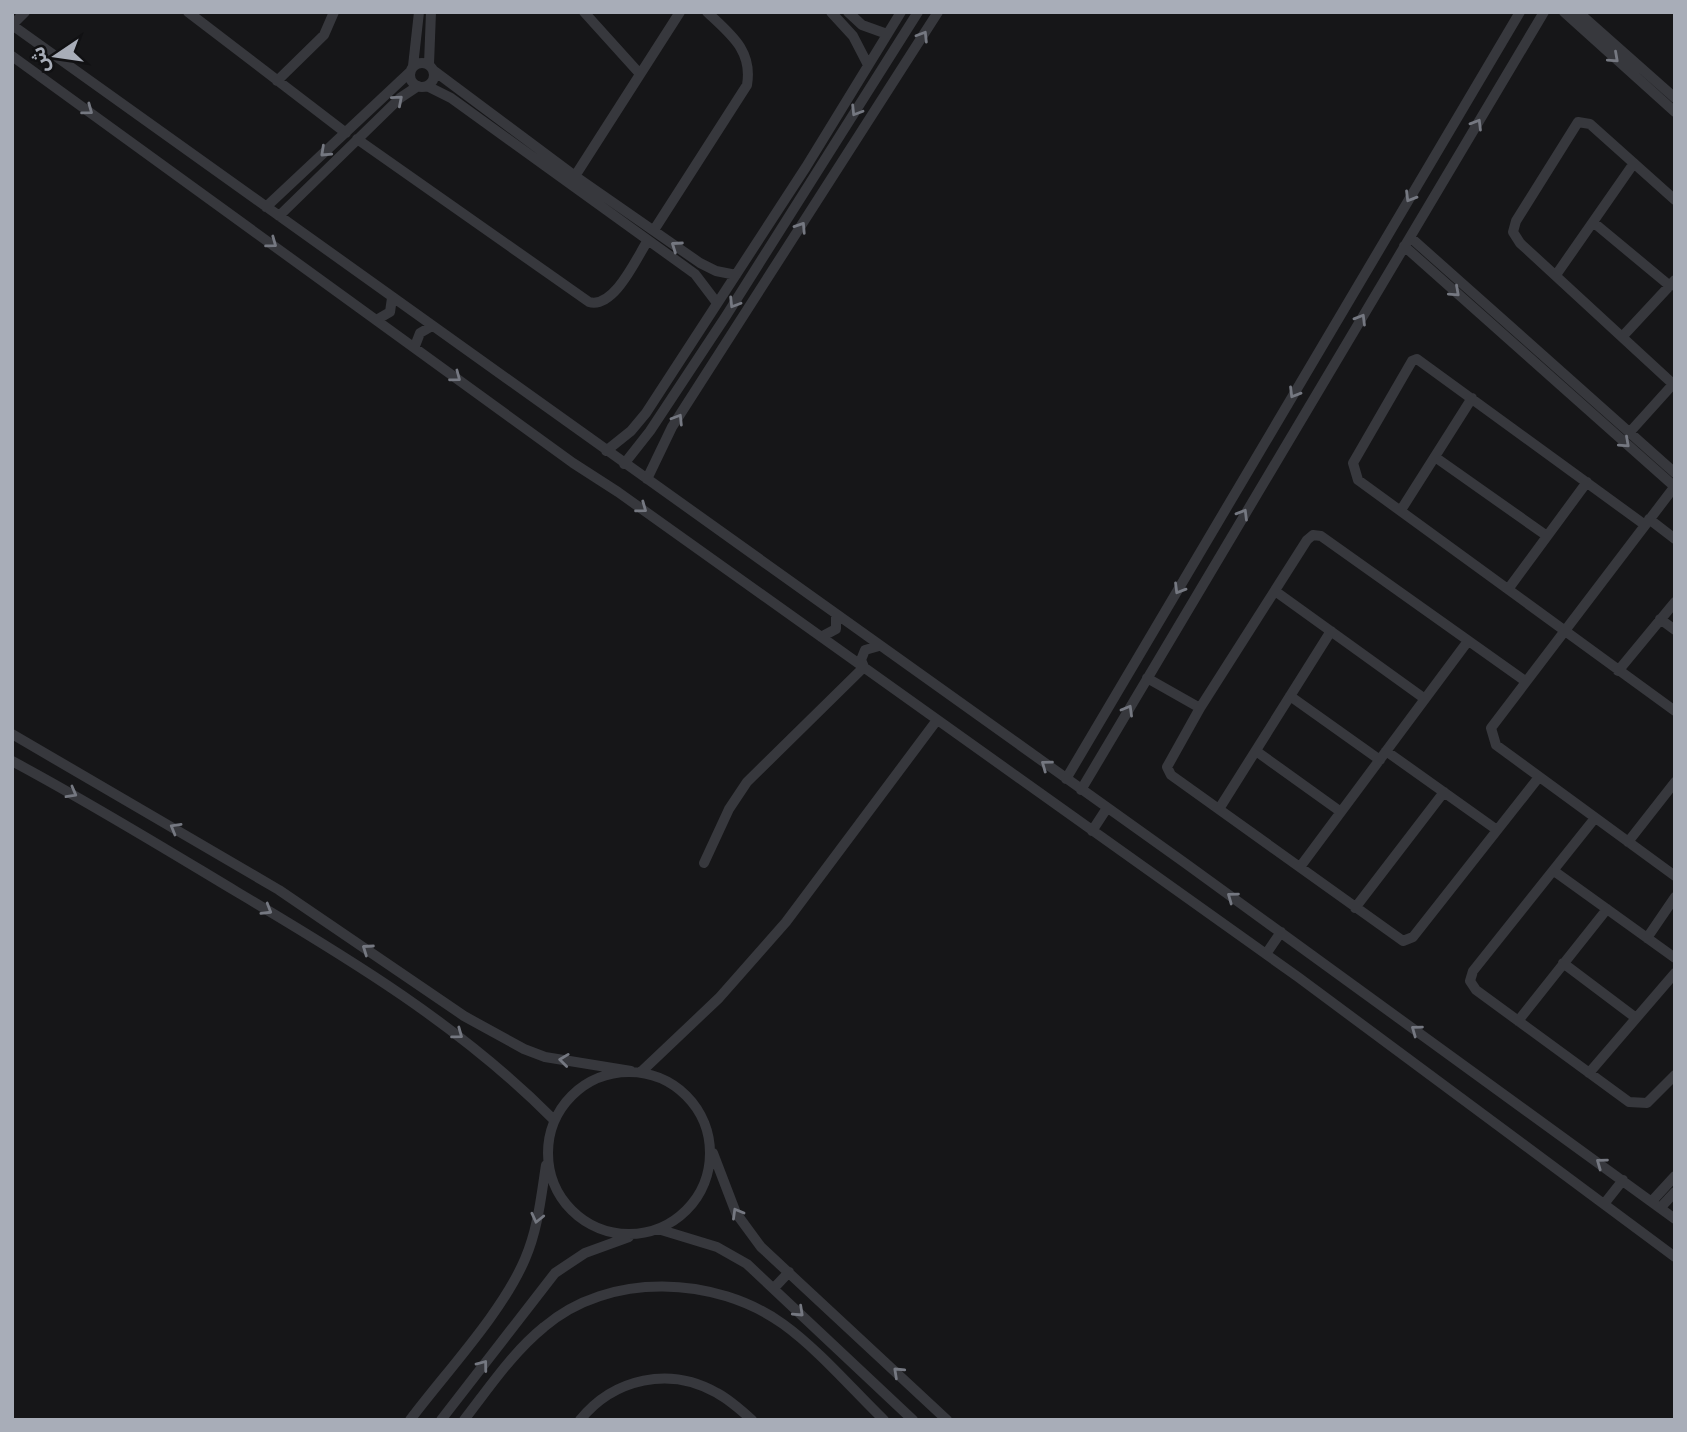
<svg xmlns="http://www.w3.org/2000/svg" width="1687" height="1432" font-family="Jost,'Noto Sans Arabic',sans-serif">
<rect width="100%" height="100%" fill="#161618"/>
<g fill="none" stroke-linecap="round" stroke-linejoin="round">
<path stroke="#37383d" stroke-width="10" d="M188,12l158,121
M584,12l56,62
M831,12l22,24 15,29
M848,12l14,13 25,9
M1564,12l111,100
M1578,12l97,86
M12,25l1173,838 490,356
M12,25l13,-13
M12,56l561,407 45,29 680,485 377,280
M410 75a12 12 0 1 1 24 0a12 12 0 1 1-24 0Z
M429,64l2,-52
M413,66l6,-54
M433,70l142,106 125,87 16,8 20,4
M277,81l47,-46 10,-23
M427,86l24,12 244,176 22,29
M357,139l232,163c25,7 47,-43 59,-62
M575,176l105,-164
M266,207l144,-135
M279,216l121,-118 18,-12
M1593,222l77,64
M654,230l93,-145c6,-35 -17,-51 -40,-73
M1410,237l265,236
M1404,246l271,241
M1556,275l78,-112
M378,319l12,-7 2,-14
M1622,337l53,-57
M415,346l5,-13 12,-7
M1673,384l-153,-141 -7,-11 3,-11 62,-99 12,2 85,76
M1629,433l46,-51
M606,451l25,-20 15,-18 160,-246 95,-155
M1435,457l112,79
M624,464l26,-33 76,-115 192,-304
M647,479l25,-52 266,-415
M1675,486l-184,242 5,17 179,131
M1401,510l71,-112
M1649,519l26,20
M1645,525l-228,-166 -5,2 -59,102 5,17 317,231
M1509,588l78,-106
M1275,591l150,108
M1660,619l15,11
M821,637l15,-8v-14
M1618,671l57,-69
M1147,678l53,30
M1525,681l-204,-145 -8,-1 -6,5 -107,168 -33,59 4,8 232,166 10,-4 126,-160
M1290,696l90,64
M12,734l267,156 185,126 60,33 21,8 86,14
M1256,751l85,61
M1386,751l111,79
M12,761c77,41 150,86 225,131 113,67 224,134 317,228
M1066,779l454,-767
M1081,790l463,-778
M1219,809l112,-178
M1595,818l-122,153 -3,10 6,9 153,112 18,1 28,-28
M1092,831l15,-23
M1628,842l47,-60
M704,863l25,-54 18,-27 117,-115 -3,-7 4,-10 14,-4
M1300,867l168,-226
M1554,871l121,87
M1355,908l89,-116
M1647,938l28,-41
M1266,954l15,-22
M1563,963l73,55
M1518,1021l89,-112
M548 1153a81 81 0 1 1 162 0a81 81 0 1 1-162 0Z
M641,1072l78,-74 67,-76 151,-202
M1589,1073l86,-100
M713,1153l23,60 25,34 186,173
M1652,1201l23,-25
M1604,1204l19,-24
M1661,1207l14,-15
M658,1229l59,18 30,17 166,156
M774,1288l15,-16
M410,1420c36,-48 92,-107 115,-161 13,-30 16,-62 21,-94
M441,1420l114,-147 30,-20 44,-16
M464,1420c25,-32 48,-67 80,-93 65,-56 172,-51 239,-3 36,26 69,65 101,96
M580,1420c34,-42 90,-54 137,-27 13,7 24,17 35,27"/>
</g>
<defs><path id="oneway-chevron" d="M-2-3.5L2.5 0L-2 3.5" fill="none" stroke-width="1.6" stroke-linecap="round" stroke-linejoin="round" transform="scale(1.75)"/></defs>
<g stroke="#757881">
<use href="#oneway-chevron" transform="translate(923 36) rotate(-58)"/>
<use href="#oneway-chevron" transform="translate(1614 58) rotate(42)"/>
<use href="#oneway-chevron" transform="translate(398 100) rotate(-41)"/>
<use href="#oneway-chevron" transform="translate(88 110) rotate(36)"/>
<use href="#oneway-chevron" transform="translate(856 111) rotate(122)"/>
<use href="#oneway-chevron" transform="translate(1477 124) rotate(-59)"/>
<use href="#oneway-chevron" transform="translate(325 152) rotate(137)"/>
<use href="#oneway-chevron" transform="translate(1410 197) rotate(121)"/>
<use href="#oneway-chevron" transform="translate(801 227) rotate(-57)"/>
<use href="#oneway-chevron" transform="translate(272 243) rotate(36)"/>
<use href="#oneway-chevron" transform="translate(676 246) rotate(-145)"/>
<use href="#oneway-chevron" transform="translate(1455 292) rotate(42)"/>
<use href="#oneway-chevron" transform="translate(734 303) rotate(122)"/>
<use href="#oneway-chevron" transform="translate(1361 319) rotate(-59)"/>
<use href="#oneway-chevron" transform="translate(456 377) rotate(37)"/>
<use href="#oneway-chevron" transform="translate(1294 393) rotate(121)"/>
<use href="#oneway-chevron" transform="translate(678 419) rotate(-58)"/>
<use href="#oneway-chevron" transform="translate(1625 443) rotate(42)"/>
<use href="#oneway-chevron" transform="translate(642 508) rotate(36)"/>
<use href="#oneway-chevron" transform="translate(1243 514) rotate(-59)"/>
<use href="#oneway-chevron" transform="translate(1179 589) rotate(121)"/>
<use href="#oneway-chevron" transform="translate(1128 710) rotate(-60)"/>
<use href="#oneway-chevron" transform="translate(1046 765) rotate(-144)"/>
<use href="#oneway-chevron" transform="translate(72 793) rotate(29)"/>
<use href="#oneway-chevron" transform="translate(175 828) rotate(-150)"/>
<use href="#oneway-chevron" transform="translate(1232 897) rotate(-144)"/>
<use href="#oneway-chevron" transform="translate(267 910) rotate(31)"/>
<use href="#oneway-chevron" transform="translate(367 949) rotate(-145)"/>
<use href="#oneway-chevron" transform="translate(1416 1030) rotate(-144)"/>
<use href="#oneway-chevron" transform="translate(458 1034) rotate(36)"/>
<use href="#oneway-chevron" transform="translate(564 1060) rotate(-173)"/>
<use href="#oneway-chevron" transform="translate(1601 1163) rotate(-144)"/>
<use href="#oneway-chevron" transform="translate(737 1213) rotate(-120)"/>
<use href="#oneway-chevron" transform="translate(537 1218) rotate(103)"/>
<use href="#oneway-chevron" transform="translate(799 1312) rotate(43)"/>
<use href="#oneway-chevron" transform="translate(483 1365) rotate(-53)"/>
<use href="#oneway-chevron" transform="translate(898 1372) rotate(-137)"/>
</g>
<rect width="1687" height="1432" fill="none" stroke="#a8adb8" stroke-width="28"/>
<g transform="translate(56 56) rotate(257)" stroke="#111113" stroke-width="5" paint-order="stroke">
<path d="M0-5L12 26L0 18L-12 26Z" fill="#a8adb8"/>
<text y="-10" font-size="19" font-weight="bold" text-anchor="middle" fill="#a8adb8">ش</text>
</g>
</svg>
